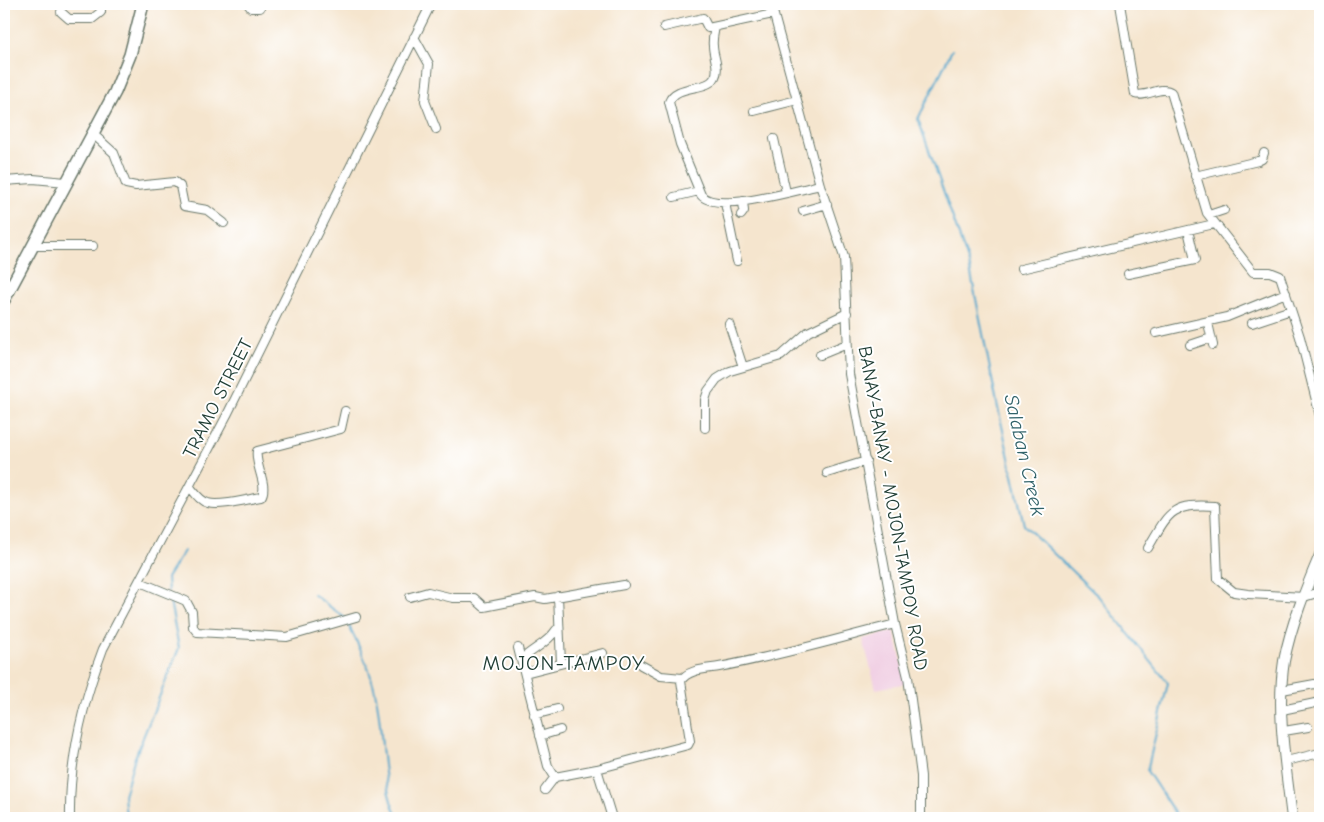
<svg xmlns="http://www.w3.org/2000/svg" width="1324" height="822" font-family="'Comic Neue',sans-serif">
<rect width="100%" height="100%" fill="#fff"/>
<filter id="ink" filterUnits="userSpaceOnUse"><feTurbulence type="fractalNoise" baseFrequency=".02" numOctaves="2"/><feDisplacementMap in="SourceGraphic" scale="10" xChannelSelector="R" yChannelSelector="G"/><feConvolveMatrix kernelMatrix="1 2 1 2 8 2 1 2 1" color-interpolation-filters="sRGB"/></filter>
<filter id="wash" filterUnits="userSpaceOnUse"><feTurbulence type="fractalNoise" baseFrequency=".0096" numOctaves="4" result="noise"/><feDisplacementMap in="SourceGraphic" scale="20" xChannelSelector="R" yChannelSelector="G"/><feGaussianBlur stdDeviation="1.12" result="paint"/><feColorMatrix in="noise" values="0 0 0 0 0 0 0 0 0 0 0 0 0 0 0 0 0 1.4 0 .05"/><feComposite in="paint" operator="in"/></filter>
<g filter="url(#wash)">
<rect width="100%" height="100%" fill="#f5e5ce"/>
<path fill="#f1d0e4" d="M894,631l13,52 -31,6 -13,-50z"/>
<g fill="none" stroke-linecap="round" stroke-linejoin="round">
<path stroke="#4fa6cc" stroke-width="2" d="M952,50l-34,69 51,145 27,135 28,126 76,73 68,85 -21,88 31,47
M168,591l-1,-13 17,-27
M313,594l32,24
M347,622c14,28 27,54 31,86 5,32 4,82 20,110
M126,818l-2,-22 10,-36 45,-112 -10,-52"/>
</g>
</g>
<g filter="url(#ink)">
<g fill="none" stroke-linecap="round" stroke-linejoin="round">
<g stroke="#6a786a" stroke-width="10">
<path id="minor" d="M248,4l3,4h9
M771,4l49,181 24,72 5,117 46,250 13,53 13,99v42
M1120,4l15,90c11,4 26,-9 36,-2l36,121 46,59h17l10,4 20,61 20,79
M61,12l8,7h23l9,-7v-8
M664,27l39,-9 5,10 65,-14
M715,27c-1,6 -3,12 -2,19 0,10 7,22 2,31 -7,15 -39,6 -46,25l11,42 21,51c15,19 96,-5 119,-10
M414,37l15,27 -4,37 11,28
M754,111l43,-11
M93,134l21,19 12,31 10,2 39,-4 5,4 4,20 23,4 17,13
M774,139l12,53
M1195,176l63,-15 4,-2 2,-6
M4,181l29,-2 33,3
M674,197l25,-6
M725,203l12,58
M803,211l24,-7
M741,215l3,-4 -1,-10
M1209,215l15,-5
M33,246h60
M1021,269l193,-45
M1128,274l67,-14 -7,-30
M1208,323l5,22
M1252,323l39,-13
M729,324l14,43
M1156,333l71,-16 59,-24
M1190,345l21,-7
M820,355l27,-11
M705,428v-28l3,-9 9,-12 13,-8 51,-15 27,-24 39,-19
M827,473l39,-12
M190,487c5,6 10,14 18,16 11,4 40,-4 53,-6 8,-11 -7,-33 -4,-46l84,-22 4,-18
M1148,548c21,-36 23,-45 67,-42l3,73 16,13 14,2 56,3 16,-5
M140,582l46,19 6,11 1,15 4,5 90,5 69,-20
M558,596l3,67
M410,597l18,-5 25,6h21l10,9 5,-1 46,-9 10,2 79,-14
M518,648l30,118 7,11
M521,660c11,-11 27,-17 35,-30
M641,665l20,11 21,2
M525,673l78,-20
M1282,690l38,-7
M1282,710l38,-8
M534,715l23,-6
M1284,731l24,-4
M540,736l20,-6
M1286,761l34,-8
M597,769l15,49
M555,777l42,-8 91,-24 2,-4 -9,-60c6,-12 27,-12 38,-14 59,-11 118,-28 176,-43
M545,790l10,-13
M70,818c-1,-56 13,-116 33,-169l124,-234 204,-411"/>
</g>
<g stroke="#6a786a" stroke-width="12">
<path id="major" d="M1292,818c-6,-51 -16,-106 -8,-157 7,-36 22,-73 36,-106"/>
</g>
<g stroke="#6a786a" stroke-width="14">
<path id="highway" d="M4,300l111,-208 15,-37 13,-51"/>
</g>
<use href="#minor" stroke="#fff" stroke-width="8"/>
<use href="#major" stroke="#fff" stroke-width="10"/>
<use href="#highway" stroke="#fff" stroke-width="11"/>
</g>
</g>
<g text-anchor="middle" stroke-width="4" stroke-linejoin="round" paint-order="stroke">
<g font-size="19" fill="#1f3d34" stroke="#fff">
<text transform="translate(217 398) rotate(-63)" y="7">TRAMO STREET</text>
<text transform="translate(894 508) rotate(80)" y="7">BANAY-BANAY - MOJON-TAMPOY ROAD</text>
</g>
<g font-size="20" font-style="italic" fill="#306269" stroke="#fff">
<text transform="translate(1025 455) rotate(77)" y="7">Salaban Creek</text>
</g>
<g font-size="21" letter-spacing="1" fill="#1f3d34" stroke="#fff">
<text x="564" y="670">MOJON-TAMPOY</text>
</g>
</g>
<rect width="1324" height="822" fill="none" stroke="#fff" stroke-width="20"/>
</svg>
